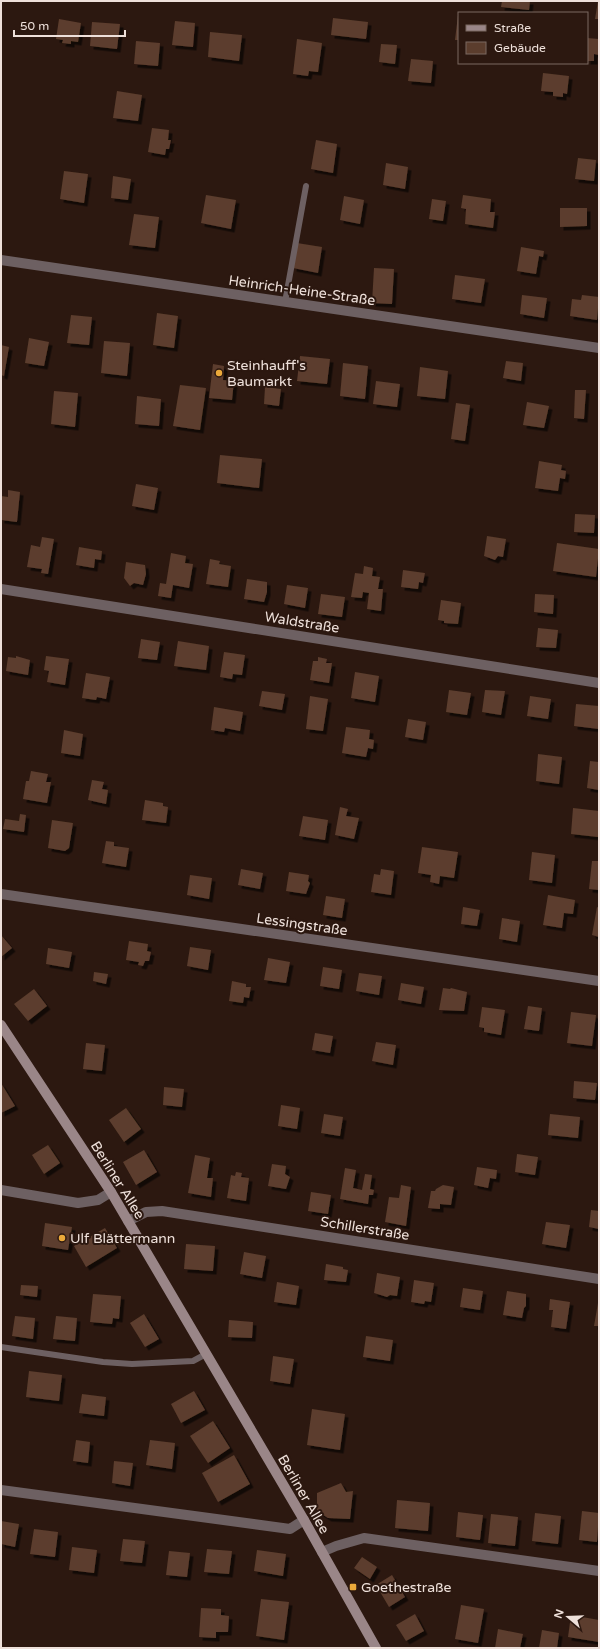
<svg xmlns="http://www.w3.org/2000/svg" width="600" height="1649" font-family="'Varela Round',sans-serif">
<defs>
<filter id="shadow"><feDropShadow dx="3.5" dy="3.5" stdDeviation="0" flood-color="#0009"/></filter>
</defs>
<rect width="100%" height="100%" fill="#2c1810"/>
<path fill="#5b3d2d" filter="url(#shadow)" d="M502,1h28l-1,9 -28,-3z
M598,1h1v18h-4z
M458,15h1v25h-4z
M333,18l35,4 -2,17 -35,-4z
M59,19l22,4 -3,19 -7,-1v3l-9,-1 1,-3 -7,-1z
M175,21l20,2 -2,24 -21,-2z
M92,22l28,2 -3,25 -27,-3z
M210,32l32,3 -3,26 -31,-4z
M587,38l12,1v16l-5,-1v7h-7z
M297,39l25,4 -4,29 -9,-1 -1,5 -15,-2z
M136,41l24,2 -2,23 -24,-2z
M381,44l16,1 -2,19 -16,-2z
M411,59l22,2 -2,22 -23,-2z
M543,73l26,3 -2,18 -4,-1v4l-10,-1v-4l-12,-1z
M117,91l25,4 -4,26 -25,-3z
M152,128l17,2 -1,10h3l-2,9h-3l-1,6 -17,-3z
M316,140l21,4 -4,29 -22,-4z
M578,158l18,2 -2,21 -19,-2z
M386,163l22,4 -3,22 -22,-4z
M64,171l24,3 -4,29 -24,-4z
M113,176l18,3 -3,21 -17,-2z
M206,195l30,5 -5,29 -30,-6z
M463,195l28,4 -1,13h5l-2,16 -28,-4 1,-15 -5,-1z
M344,196l20,4 -4,24 -20,-4z
M432,199l14,2 -3,20 -14,-2z
M560,208h27v18l-27,1z
M134,214l25,3 -4,31 -26,-3z
M297,243l25,4 -4,26 -25,-5z
M521,247l23,4 -1,6 -4,-1 -3,18 -19,-3z
M374,268l20,1 -2,35 -20,-1z
M455,275l30,4 -4,24 -29,-4z
M522,295l25,3 -3,20 -24,-4z
M582,295l17,2 -2,23 -27,-4 2,-17 9,1z
M157,313l21,3 -4,32 -21,-3z
M71,315l21,2 -3,28 -22,-2z
M29,338l20,4 -5,24 -19,-3z
M104,341l26,2 -3,33 -26,-3z
M1,345l8,2 -5,29 -3,-1z
M300,356l30,3 -3,25 -30,-3z
M506,361l17,2 -2,18 -18,-3z
M343,363l25,3 -3,33 -25,-3z
M213,364l11,2 -1,14 11,1 -2,19 -23,-2z
M420,367l28,4 -3,28 -28,-3z
M376,381l24,3 -3,23 -24,-3z
M180,385l26,3 -6,42 -27,-4z
M265,387l16,2 -2,17 -15,-2z
M575,390h11l-2,29 -10,-1z
M54,391l24,2 -3,34 -24,-3z
M137,396l24,3 -2,27 -24,-2z
M527,402l22,4 -5,22 -21,-3z
M456,403l14,2 -5,36 -14,-2z
M220,455l42,4 -3,29 -42,-5z
M539,461l23,4 -1,5 5,1 -1,8 -5,-1 -2,13 -23,-3z
M136,484l22,4 -4,22 -22,-4z
M8,490l12,2 -3,30 -16,-2v-24l7,1z
M575,514l20,1 -1,18 -20,-1z
M487,536l19,3 -3,18 -5,-1 -3,4 -11,-4z
M42,537l12,2 -6,35 -7,-1 1,-4 -15,-2 4,-22 9,2z
M557,543l42,6 -3,28 -43,-6z
M79,547l23,4 -1,9 -6,-1 -1,9 -18,-3z
M171,553l15,3 -1,7 8,1 -4,24 -16,-3 -2,13 -13,-2 2,-13 6,1z
M210,559l10,2 -1,3 12,2 -3,21 -22,-3z
M126,562l19,3 1,9 -3,11 -9,-2 -4,3 -6,-8z
M364,566l9,2 -1,8 8,1 -2,12h5l-2,22 -14,-2 2,-16 -6,-1 -1,6 -11,-1 4,-24 8,1z
M403,570l22,3 -2,10 -4,-1 -1,7 -17,-2z
M247,579l20,3v10l-3,10 -20,-3z
M287,585l21,3 -3,20 -21,-4z
M321,594l24,3 -3,20 -24,-3z
M535,594l19,1 -1,19 -19,-2z
M441,600l20,3 -3,21 -14,-1v-2l-6,-1z
M538,628l20,2 -2,18 -20,-1z
M141,639l19,3 -3,18 -19,-2z
M178,641l31,5 -3,24 -32,-4z
M224,652l21,3 -3,20 -9,-1 -1,5 -12,-2z
M16,656l14,4 -2,15 -22,-4 2,-14 8,1z
M46,656l23,3 -4,26 -18,-3 2,-11 -5,-1z
M318,657l9,2 -1,4h6l-3,20 -19,-3 3,-19h5z
M355,672l24,4 -4,26 -24,-4z
M86,673l24,4 -4,22 -9,-2 -1,3 -14,-2z
M449,690l22,3 -4,22 -21,-3z
M485,690l20,1 -4,24 -19,-3z
M262,691l23,3 -3,16 -23,-4z
M310,696l18,3 -5,32 -17,-2z
M530,696l21,3 -3,20 -21,-3z
M576,704l23,2v23l-25,-3z
M214,707l29,5 -3,19 -15,-3 -1,4 -13,-2z
M408,719l18,3 -3,18 -18,-3z
M346,727l24,3 -1,9 5,1 -1,9 -5,-1 -2,9 -24,-4z
M64,730l19,4 -3,22 -19,-3z
M538,754l24,3 -3,27 -23,-3z
M590,761l9,1v28l-12,-2z
M31,771l17,3 -2,8h5l-4,21 -24,-4 3,-18h3z
M92,780l12,2 -2,7 6,1 -2,14 -18,-4z
M145,800l18,3v3l5,1 -2,16 -24,-3z
M340,807l8,2 -2,7 13,2 -5,21 -19,-4z
M573,808l26,3 -1,26 -27,-3z
M20,814l6,1 -2,17 -21,-3 2,-10 14,2z
M303,816l25,4 -3,20 -26,-4z
M52,820l21,3 -4,25 -4,3 -17,-3z
M106,841l8,1v4l15,2 -3,19 -24,-4z
M422,847l36,5 -4,26 -14,-2 -1,8 -9,-2 1,-7 -13,-2z
M532,852l23,3 -3,28 -23,-3z
M592,861h7v29l-10,-1z
M241,869l22,4 -3,16 -22,-4z
M381,869l13,2 -3,24 -20,-3 3,-18 6,1z
M289,872l20,3 -1,6 2,2 -4,11 -20,-3z
M190,875l22,3 -3,21 -22,-4z
M548,895l27,5 -2,14 -9,-1 -2,15 -19,-3z
M326,896l19,3 -3,19 -19,-3z
M463,907l17,3 -3,16 -16,-2z
M597,907l2,1v29l-7,-2z
M502,918l18,3 -3,21 -18,-3z
M1,935l11,13 -11,9z
M129,941l19,3 -1,7 4,1 -2,9h-4l-2,5 -5,-1 1,-3 -13,-2z
M190,947l21,3 -3,20 -21,-4z
M48,948l24,4 -3,16 -23,-4z
M268,958l22,4 -4,21 -22,-3z
M323,967l19,3 -3,19 -19,-3z
M94,972l14,2 -2,10 -13,-3z
M359,973l23,3 -3,19 -23,-4z
M232,981l14,3v3h5l-2,11 -5,-1 -1,6 -14,-2z
M401,983l23,4 -3,17 -23,-4z
M443,988l7,1 1,-1 16,4 -3,19 -25,-1z
M34,989l13,17 -19,15 -14,-17z
M528,1006l14,2 -3,23 -15,-2z
M482,1007l23,3 -4,25 -17,-3v-4l-5,-1z
M571,1012l25,3 -4,31 -25,-3z
M315,1033l18,3 -3,17 -18,-3z
M376,1042l20,3 -3,20 -21,-4z
M86,1043l19,2 -3,26 -19,-2z
M574,1081l23,2 -2,17 -22,-2z
M1,1083l14,23 -14,7z
M164,1087l20,2 -2,18 -19,-2z
M281,1105l19,3 -3,21 -19,-3z
M126,1108l15,21 -17,13 -15,-22z
M324,1114l19,3 -3,19 -19,-3z
M550,1114l30,3 -2,21 -30,-3z
M48,1145l12,18 -16,11 -12,-19z
M144,1150l13,22 -21,13 -13,-23z
M517,1154l21,3 -3,18 -20,-3z
M195,1155l15,3 -3,20h6l-2,19 -23,-4z
M272,1164l14,2 -1,8 5,3 -4,12 -18,-3z
M477,1167l20,3 -1,9 -6,-1 -2,10 -14,-3z
M345,1168l11,2 -3,18 9,2 3,-16 7,1 -2,14 4,1 -1,5h-4l-1,9 -28,-5z
M236,1172l6,1 -1,4 8,1 -3,23 -19,-3 4,-23 4,1z
M401,1185l10,2 -5,39 -21,-4 4,-25 10,1z
M443,1185l11,2 -3,18 -11,-1v5l-12,-1 3,-17h4l1,-2z
M311,1192l20,3 -3,19 -20,-3z
M591,1210l8,1v18l-10,-2z
M546,1222l24,3 -4,23 -24,-4z
M45,1223l27,4 -4,23 -26,-4z
M105,1228l12,20 -31,19 -12,-21z
M186,1244l29,2 -2,25 -29,-2z
M244,1252l22,4 -4,22 -22,-4z
M326,1264l17,3v2l5,1 -2,12 -22,-2z
M377,1273l23,4 -3,19 -7,-1 -3,2 -13,-4z
M414,1280l20,3 -3,19 -6,-1 -1,3 -13,-2z
M277,1282l22,4 -3,19 -22,-3z
M21,1285l17,1 -1,11 -17,-2z
M463,1288l20,3 -3,19 -20,-3z
M507,1291l19,3v12l-2,2 -2,10 -19,-3z
M93,1294l28,2 -2,23 -6,-1 -1,6 -22,-2z
M550,1299l20,3 -4,27 -15,-2 2,-17h-4z
M598,1303h1v23h-5z
M144,1314l15,25 -14,8 -15,-24z
M15,1316l20,2 -2,21 -21,-3z
M56,1316l21,2 -2,23 -22,-2z
M229,1320l24,2 -1,16 -24,-1z
M366,1336l27,4 -3,21 -27,-4z
M273,1356l21,3 -4,25 -20,-3z
M29,1371l33,4 -3,26 -33,-4z
M194,1391l11,19 -24,13 -10,-19z
M82,1394l24,3 -2,19 -25,-3z
M312,1409l33,5 -5,36 -33,-5z
M213,1421l17,27 -22,15 -18,-27z
M76,1440l14,2 -2,21 -15,-2z
M150,1440l25,3 -3,26 -26,-4z
M234,1455l16,29 -32,18 -16,-29z
M114,1461l19,2 -3,23 -18,-3z
M341,1483l5,9 7,-1 -3,28 -22,-1 -11,-7v-18z
M397,1500l33,3 -2,28 -33,-3z
M582,1511l17,2 -2,29 -18,-2z
M458,1512l25,3 -3,25 -24,-3z
M535,1513l26,3 -3,28 -26,-3z
M491,1514l27,3 -3,29 -27,-3z
M1,1521l18,3 -4,23 -14,-3z
M34,1529l24,3 -3,25 -25,-3z
M123,1539l22,2 -3,22 -22,-2z
M72,1547l25,3 -3,23 -25,-3z
M207,1549l25,2 -3,23 -25,-2z
M257,1550l29,4 -3,22 -29,-5z
M169,1551l21,2 -3,24 -21,-2z
M362,1557l15,10 -7,12 -16,-11z
M392,1575l13,22 -16,10 -13,-22z
M261,1599l28,3 -5,38 -28,-4z
M461,1605l23,4 -6,34 -23,-4z
M201,1608l20,1v6l8,1 -1,16h-12v6l-17,-1z
M415,1614l9,17 -18,10 -10,-16z
M571,1615l28,5v22l-31,-5z
M498,1629l25,5 -3,14h-25z
M542,1630l17,3 -2,15h-18z"/>
<g fill="none" stroke-linecap="round" stroke-linejoin="round">
<path stroke="#6d6062" stroke-width="6" d="M285,302l21,-116
M1,1347l102,15 29,2 61,-3 13,-7"/>
<path stroke="#6d6062" stroke-width="10" d="M1,260l598,88
M1,589l598,94
M1,894l598,87
M1,1190l77,13 20,-3 13,-8
M128,1221l18,-9 16,-1 437,68
M1,1490l289,39 14,-9
M322,1552l14,-6 28,-8 235,33"/>
<path stroke="#9a8688" stroke-width="10" d="M1,1025l110,167 193,328 72,128"/>
</g>
<g fill="#eba93a" stroke="#2c1810" stroke-width="1.5">
<circle cx="219" cy="373" r="4"/>
<circle cx="62" cy="1238" r="4"/>
<rect x="349" y="1583" width="8" height="8" rx="2"/>
</g>
<g text-anchor="middle" stroke-width="4" stroke-linejoin="round" paint-order="stroke">
<g font-size="14" fill="#eee0da" stroke="#2c1810">
<text transform="translate(302 290) rotate(8)" y="5">Heinrich-Heine-Straße</text>
<text transform="translate(302 622) rotate(9)" y="5">Waldstraße</text>
<text transform="translate(302 924) rotate(8)" y="5">Lessingstraße</text>
<text transform="translate(118 1180) rotate(58)" y="5">Berliner Allee</text>
<text transform="translate(365 1228) rotate(9)" y="5">Schillerstraße</text>
<text transform="translate(304 1494) rotate(60)" y="5">Berliner Allee</text>
</g>
<g font-size="14" fill="#eee0da" stroke="#2c1810" text-anchor="start">
<text x="227" y="370">Steinhauff's<tspan x="227" dy="16">Baumarkt</tspan></text>
<text x="70" y="1243">Ulf Blättermann</text>
<text x="361" y="1592">Goethestraße</text>
</g>
</g>
<rect width="600" height="1649" fill="none" stroke="#eee0da" stroke-width="4"/>
<rect x="458" y="12" width="130" height="52" fill="#2c1810" stroke="#7a6861"/>
<rect x="466" y="25" width="20" height="6" fill="#9a8688" stroke="#7a6861"/>
<text x="494" y="32" font-size="12" fill="#eee0da">Straße</text>
<rect x="466" y="42" width="20" height="12" fill="#5b3d2d" stroke="#7a6861"/>
<text x="494" y="52" font-size="12" fill="#eee0da">Gebäude</text>
<g transform="translate(568 1617) rotate(289)" stroke="#2c1810" stroke-width="3" paint-order="stroke">
<path d="M0-3L7 15L0 10L-7 15Z" fill="#eee0da"/>
<text y="-6" font-size="11" font-weight="bold" text-anchor="middle" fill="#eee0da">N</text>
</g>
<path d="M14 30v6h111v-6" fill="none" stroke="#eee0da" stroke-width="2"/>
<text x="20" y="30" font-size="12" fill="#eee0da" stroke="#2c1810" stroke-width="3" paint-order="stroke">50 m</text>
</svg>
